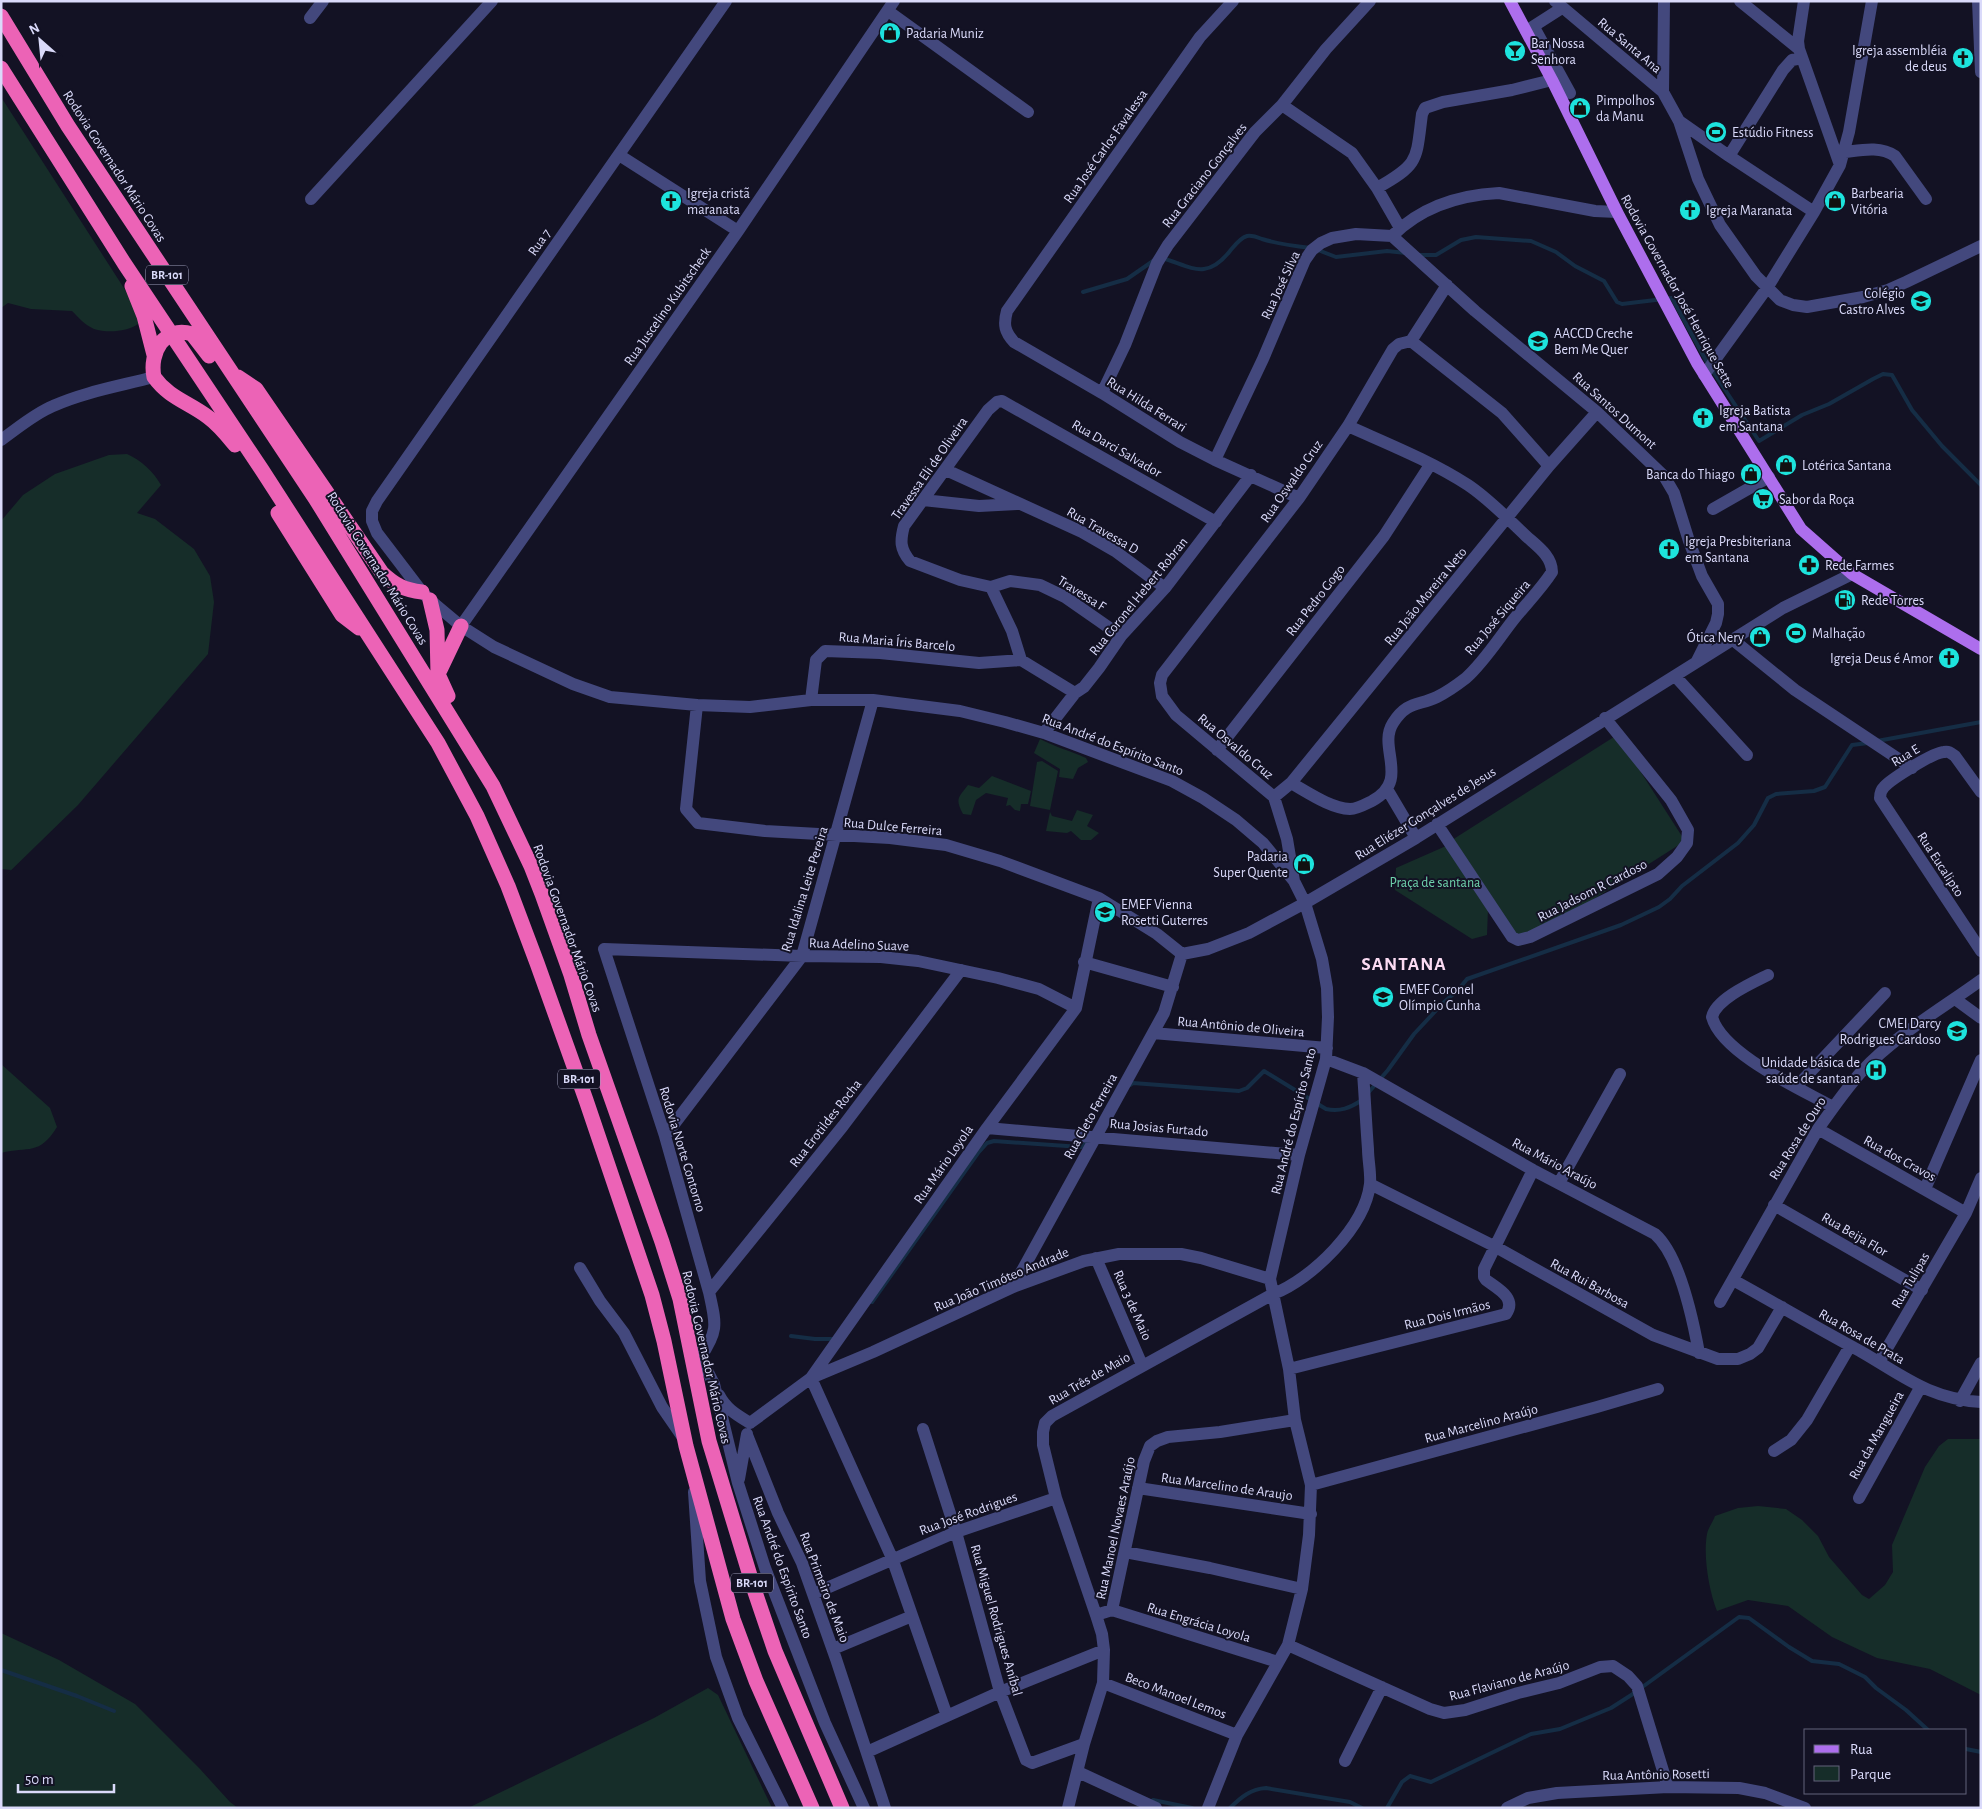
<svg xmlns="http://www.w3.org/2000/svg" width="1982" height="1809" font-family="'Alegreya Sans',sans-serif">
<rect width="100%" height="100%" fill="#131224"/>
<path fill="#162d29" d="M1,97l137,213v14c-11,8 -31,9 -44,5 -9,-4 -15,-11 -22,-18l-41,-2 -23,-6 -7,5z
M127,454c15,7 26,17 34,31l-24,28 18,6 39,30 16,27 4,26 -6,52 -130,151 -77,75 10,-10 -10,-1v-348l22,-26 32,-21 54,-19z
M1617,735l68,106 -165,105 -68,-106z
M1040,739c15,8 31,12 46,19l2,4 -10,6 -5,11 -14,-2 1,-8 -26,-16z
M1042,761l16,10 -8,39 -20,-4 7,-44z
M992,776l39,15 -3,13h-7l-1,7 -5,-1 -5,-5 -4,1 2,-8 -22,-5 -10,7 -5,15 -8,-1c-8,-15 -5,-16 5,-29l11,3z
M1077,810l16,5 -6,11 12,7 -8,7h-10l-10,-9 -4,2 -21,-2 4,-19 2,4 20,5z
M1446,846l42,63 -1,26 -15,4 -77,-49 1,-22z
M1,1064l49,44 7,19c-18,29 -28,19 -56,26z
M1948,1439h33v256l-51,-26 -53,-11 -45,-21 -44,-31 -40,-6 -31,11c-8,-20 -14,-55 -10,-77 1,-6 6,-12 8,-18l23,-8 20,-2 28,3 16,11 16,16 11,21 33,38 7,4 16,-14 8,-13 -1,-27 33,-78 14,-21z
M1,1633l58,27 76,44 65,65 30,33 8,6h-237z
M708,1688l10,7 54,113h-304l186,-90z"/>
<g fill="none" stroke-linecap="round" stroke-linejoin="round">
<path stroke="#152d45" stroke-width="4" d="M1318,250l18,7 51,-6 19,2
M1418,255h18l25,-15 15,-3 55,4 25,11 19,14 29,15 13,21 5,2 50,-6 36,66
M1162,258c30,9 44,23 68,-7 5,-6 10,-13 17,-15 5,-1 10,1 15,3 16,5 32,7 49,9
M1083,292l44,-13 26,-18
M1712,370l47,71 43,-26 27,-11 44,-25 10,-5 9,1 20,35 30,36 39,39
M1877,741l104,-19
M1130,1085l3,-2 106,8 8,-3 17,-17 62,38c14,3 24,-1 36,-9
M1368,1093l20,-23 26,-36 29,-31 15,-13 9,-11 154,-54 38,-18 11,-8 12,-13 56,-43 16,-18 14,-27 8,-4 38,-3 11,-4 27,-42 16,-2
M872,1302l106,-149 9,-10 7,-2 87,6 6,-4
M791,1336l24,3h21
M1,1670l76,26 37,15
M1641,1688l98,-71 10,1 40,29 23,14 27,3 26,13 11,11 30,22 22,20
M1966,1749l15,3
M1153,1800l39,8
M1230,1808c11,-11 21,-19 36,-20l84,14 12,6
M1387,1808l15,-26 8,-6 21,6 100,-48 29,-5 51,-21 25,-16"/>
<path stroke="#43487d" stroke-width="12" d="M726,1l-349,500 -5,10v10l5,12 45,59 8,8 31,26 33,21 79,37 37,13 87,8 53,2 61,-7h62l87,11 45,11 39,11 128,48 31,17 33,22 27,23 31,38 11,22 17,56 5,29 1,29 -2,42 -27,96 -29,124 19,90 6,51 16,65 -2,50 -7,54 -14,56 -51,90 -29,73
M1233,1l-33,36 -193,274c-4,14 -2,21 7,31l88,51 78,49 35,18 84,38
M1555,1l108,91 16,29 19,58 22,46 36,51 24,24 13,5 14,2 56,-10 25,-7 18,-8 75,-36
M1740,1l59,48
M1804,1l-6,40 1,8 41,116
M1978,1l3,71
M888,11l140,101
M310,18l13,-17
M1526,31l36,-23
M1536,31l34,62
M1663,92l1,-91
M1282,105l70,48 25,35 23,40
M1679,121l50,35 85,56
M1845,152c17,-2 35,-6 50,4l31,43
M619,155l119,76
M1729,156l54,-86 9,-10 10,-2
M1377,188c43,-24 39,-28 45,-74l3,-6 18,-6 69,-12 40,-10
M311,199l181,-198
M1392,236l83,75 122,101 67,64 10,17 15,48 13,35 16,28v10l-2,9 -19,38
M1411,341l91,72 47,53
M1704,375l63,-87 47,-76 26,-47 9,-33 23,-131
M1102,393l23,-48 32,-82 11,-18 87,-113 27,-27 44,-56 44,-48
M1,440c17,-12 33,-26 52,-34 31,-14 67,-20 101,-29
M1215,460l48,-101 42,-99 7,-10 9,-7 11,-5 24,-4 36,2c29,-29 67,-41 107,-43l96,18 22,1
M946,470l136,62 33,19 50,37
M923,500l56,6 38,-2
M1713,509l56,-32
M991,587l21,44 9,29 54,33
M461,626l277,-395 156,-230
M1121,636l-56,-39 -25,-12 -30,-4 -19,6 -31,-7 -50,-19c-10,-12 -10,-20 -6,-35l84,-116 9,-8 5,-1 214,121
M1732,639l63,51 117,78
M1675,676l72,79
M811,700l5,-40 9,-9 55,2 99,10 42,-3
M697,705l-11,104 12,14 67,8 125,7 56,7 54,16 99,37 58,36 25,20
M1044,733l31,-40 9,-6 15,-19 22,-32 44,-48 86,-113
M1217,750l167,-214 46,-71
M1291,783c18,10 39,25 59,26 7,0 16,-5 22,-8 39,-21 5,-53 21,-78 14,-22 25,-17 44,-26 10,-5 20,-12 29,-19 18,-16 33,-40 48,-59 13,-16 27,-30 38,-47 0,-16 -15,-26 -26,-36 -18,-17 -37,-37 -58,-51 -37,-24 -80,-41 -120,-59
M1387,789l29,49
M1981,792l-26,-36c-4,-3 -6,-5 -11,-4 -10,0 -53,27 -60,35 -3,3 -4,6 -4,11l101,153
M1274,797l17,-14 258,-317 48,-54
M1437,824l75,113 6,3 12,-3 128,-63 19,-17 10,-14 1,-13 -17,-30 -66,-82
M1294,881l-7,-42 -13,-42 -98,-82 -14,-19 -2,-13 2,-8 137,-177 49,-72 45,-77 6,-5 12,-3 36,-56
M1182,954l26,-5 41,-16 56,-30 111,-65 367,-230 69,-34
M1084,962l89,25
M1768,975c-16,8 -52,24 -56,42 10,37 89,72 121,90
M1955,999l26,19
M1153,1033l174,15
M1326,1059l37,14 170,97 122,64c25,22 38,86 44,119
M1797,1086l88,-93
M987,1128l312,27
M1818,1129l148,84
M665,1136l137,-180 71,-256
M1559,1183l61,-109
M1370,1184l124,62 159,89 65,24h20l12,-5 8,-6 24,-41
M1925,1189l56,-129
M1774,1205l148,85
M1096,1258l46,107
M580,1268l20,33 24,32 38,74 20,29
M1733,1280c42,23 84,48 127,71 42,24 69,48 121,51
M1013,1287l151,-274 18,-59
M709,1292l134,-166 118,-156
M1720,1302l98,-173c14,-20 28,-40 44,-58 34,-36 79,-62 119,-91
M697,1351l17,33 24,99 27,85 60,155 39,85
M700,1358c19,-28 16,-34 9,-66l-44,-156 -61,-187 198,7 79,1 37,4 80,17 41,11 37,19
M1879,1362l87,-149 15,-35
M1289,1369l217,-55c11,-16 -8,-25 -20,-34l-2,-3v-8l49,-99
M811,1378l176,-250 89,-120 23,-110
M811,1378l81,180 55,158
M719,1395c7,14 18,20 31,28
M1960,1401l21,-38
M750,1423l61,-45 62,-26 140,-65 71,-26 35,-7h62l20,4 69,21
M923,1429l33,103 44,160 26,68 6,3 52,-19
M747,1435l31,78 24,50 34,96 49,149
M1774,1451l17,-11 16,-20 43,-74
M739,1479l8,-45
M1311,1485l286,-78 61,-18
M1138,1488l173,26
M694,1492l6,89 16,76 22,61 45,90
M1859,1498l61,-110
M1125,1552l85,16 92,21
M813,1594l143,-62 100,-34
M1112,1610l166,52
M1096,1615l-40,-117 -13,-53v-13l2,-9 7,-7 221,-122c39,-15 92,-67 97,-110 1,-11 -2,-24 -2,-35 -2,-25 -3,-50 -5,-76
M1288,1645l142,64 14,4 21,-3 53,-17 41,-10 41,-16 13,-1 15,10 9,10 31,101
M833,1649l79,-33
M1103,1683l134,52
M867,1752l133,-60 104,-42
M1345,1761l37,-74
M1078,1772l78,36
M1068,1808l16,-64 19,-61 1,-33 -2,-16 -6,-19 16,-5 32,-149 6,-15 7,-5 11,-4 52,-5 75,-12
M1507,1808l21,-10 29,-5 111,-6 71,1 26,5 40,15"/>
<path stroke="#ad6eed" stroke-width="12" d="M1510,1l42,79 65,132 80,151 104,166 51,45 129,75"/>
<path stroke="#ec63b6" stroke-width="15" d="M1,16l67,110 247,372 178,288 38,80 11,28 29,81 18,60 73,207 18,57 29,142 46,151 20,59 67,157
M1,68l123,195 138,207 176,273 39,73 31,70 29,77 49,137 66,195 12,46 22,105 47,173 23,62 56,127
M132,286l12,30 10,39
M209,356l-17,-22c-28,-9 -43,19 -38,43 15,21 34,25 54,40 11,8 18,17 27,28
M238,377l18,12 126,184c13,12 22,17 40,19
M278,513l64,102 17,13
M430,600l7,30 1,44 10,22
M440,670l21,-44"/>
</g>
<defs>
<g id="shop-disc" transform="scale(1.125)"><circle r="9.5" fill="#1de3dd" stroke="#131224"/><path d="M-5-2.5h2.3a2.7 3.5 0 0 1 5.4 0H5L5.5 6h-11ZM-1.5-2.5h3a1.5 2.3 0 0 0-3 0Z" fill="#111"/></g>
<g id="bar-disc" transform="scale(1.125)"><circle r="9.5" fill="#1de3dd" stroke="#131224"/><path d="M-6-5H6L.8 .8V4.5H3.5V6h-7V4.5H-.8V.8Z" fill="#111"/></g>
<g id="church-disc" transform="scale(1.125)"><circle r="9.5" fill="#1de3dd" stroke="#131224"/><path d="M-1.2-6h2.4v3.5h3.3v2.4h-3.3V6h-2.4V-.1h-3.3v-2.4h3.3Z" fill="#111"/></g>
<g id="stadium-disc" transform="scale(1.125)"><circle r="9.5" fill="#1de3dd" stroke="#131224"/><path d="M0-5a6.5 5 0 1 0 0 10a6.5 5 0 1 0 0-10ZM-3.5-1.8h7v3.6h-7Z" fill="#111"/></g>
<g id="school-disc" transform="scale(1.125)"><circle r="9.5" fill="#1de3dd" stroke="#131224"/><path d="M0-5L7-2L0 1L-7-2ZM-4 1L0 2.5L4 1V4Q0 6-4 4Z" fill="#111"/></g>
<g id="supermarket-disc" transform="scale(1.125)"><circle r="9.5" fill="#1de3dd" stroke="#131224"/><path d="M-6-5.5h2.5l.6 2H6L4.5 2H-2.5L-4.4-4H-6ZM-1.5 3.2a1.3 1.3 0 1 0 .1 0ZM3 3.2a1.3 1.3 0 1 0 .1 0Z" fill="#111"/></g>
<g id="pharmacy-disc" transform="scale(1.125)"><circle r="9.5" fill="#1de3dd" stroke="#131224"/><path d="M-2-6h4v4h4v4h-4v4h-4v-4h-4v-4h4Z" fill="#111"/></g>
<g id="fuel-disc" transform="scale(1.125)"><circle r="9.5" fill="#1de3dd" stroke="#131224"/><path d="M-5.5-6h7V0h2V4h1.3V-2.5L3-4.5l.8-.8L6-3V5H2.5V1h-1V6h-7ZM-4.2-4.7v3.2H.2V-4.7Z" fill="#111"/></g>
<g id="hospital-disc" transform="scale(1.125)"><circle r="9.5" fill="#1de3dd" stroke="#131224"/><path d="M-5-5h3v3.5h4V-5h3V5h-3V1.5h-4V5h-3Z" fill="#111"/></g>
</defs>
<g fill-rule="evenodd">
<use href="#shop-disc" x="890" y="33"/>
<use href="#bar-disc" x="1515" y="51"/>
<use href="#church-disc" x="1963" y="58"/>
<use href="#shop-disc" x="1580" y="108"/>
<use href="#stadium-disc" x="1716" y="132"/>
<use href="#church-disc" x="671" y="201"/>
<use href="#shop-disc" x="1835" y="201"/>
<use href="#church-disc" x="1690" y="210"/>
<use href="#school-disc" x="1921" y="301"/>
<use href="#school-disc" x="1538" y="341"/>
<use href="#church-disc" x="1703" y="418"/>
<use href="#shop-disc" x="1786" y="465"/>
<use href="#shop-disc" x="1751" y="474"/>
<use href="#supermarket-disc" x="1763" y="499"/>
<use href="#church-disc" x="1669" y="549"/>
<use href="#pharmacy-disc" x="1809" y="565"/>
<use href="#fuel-disc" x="1845" y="600"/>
<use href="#stadium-disc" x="1796" y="633"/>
<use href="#shop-disc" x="1760" y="637"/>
<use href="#church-disc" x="1949" y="658"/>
<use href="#shop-disc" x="1304" y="864"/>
<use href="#school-disc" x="1105" y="912"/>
<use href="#school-disc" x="1383" y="997"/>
<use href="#school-disc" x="1957" y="1031"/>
<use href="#hospital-disc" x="1876" y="1070"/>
</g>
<g text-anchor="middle" stroke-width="4" stroke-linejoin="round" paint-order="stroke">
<g fill="#131224" stroke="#9e9eba" stroke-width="1">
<rect x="146" y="265.5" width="42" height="19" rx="4"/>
<rect x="558" y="1069.5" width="42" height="19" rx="4"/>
<rect x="731" y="1573.5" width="42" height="19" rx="4"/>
</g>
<g font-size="12" font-weight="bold" fill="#dadafa">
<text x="167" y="279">BR-101</text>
<text x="579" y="1083">BR-101</text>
<text x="752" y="1587">BR-101</text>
</g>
<g font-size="14" fill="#dadafa" stroke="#131224" text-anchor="start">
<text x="906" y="38">Padaria Muniz</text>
<text x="1531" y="48">Bar Nossa<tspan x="1531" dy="16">Senhora</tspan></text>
<text x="1947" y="55" text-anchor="end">Igreja assembléia<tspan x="1947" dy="16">de deus</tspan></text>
<text x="1596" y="105">Pimpolhos<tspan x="1596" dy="16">da Manu</tspan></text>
<text x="1732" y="137">Estúdio Fitness</text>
<text x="687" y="198">Igreja cristã<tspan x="687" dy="16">maranata</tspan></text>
<text x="1851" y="198">Barbearia<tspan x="1851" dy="16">Vitória</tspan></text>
<text x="1706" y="215">Igreja Maranata</text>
<text x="1905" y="298" text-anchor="end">Colégio<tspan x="1905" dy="16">Castro Alves</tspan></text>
<text x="1554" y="338">AACCD Creche<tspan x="1554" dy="16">Bem Me Quer</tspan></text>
<text x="1719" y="415">Igreja Batista<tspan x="1719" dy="16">em Santana</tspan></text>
<text x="1802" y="470">Lotérica Santana</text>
<text x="1735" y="479" text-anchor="end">Banca do Thiago</text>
<text x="1779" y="504">Sabor da Roça</text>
<text x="1685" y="546">Igreja Presbiteriana<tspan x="1685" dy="16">em Santana</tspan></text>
<text x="1825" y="570">Rede Farmes</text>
<text x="1861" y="605">Rede Torres</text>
<text x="1812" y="638">Malhação</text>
<text x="1744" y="642" text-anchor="end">Ótica Nery</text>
<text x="1933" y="663" text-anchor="end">Igreja Deus é Amor</text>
<text x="1288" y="861" text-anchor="end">Padaria<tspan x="1288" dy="16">Super Quente</tspan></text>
<text x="1121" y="909">EMEF Vienna<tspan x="1121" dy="16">Rosetti Guterres</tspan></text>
<text x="1399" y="994">EMEF Coronel<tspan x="1399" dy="16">Olímpio Cunha</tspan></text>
<text x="1941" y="1028" text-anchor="end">CMEI Darcy<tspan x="1941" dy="16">Rodrigues Cardoso</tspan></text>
<text x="1860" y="1067" text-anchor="end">Unidade básica de<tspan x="1860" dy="16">saúde de santana</tspan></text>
</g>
<g font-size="14" fill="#dadafa" stroke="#131224">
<text transform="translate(1630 45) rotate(40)" y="5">Rua Santa Ana</text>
<text transform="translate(1105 146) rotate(-55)" y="5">Rua José Carlos Favalessa</text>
<text transform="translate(115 166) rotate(57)" y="5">Rodovia Governador Mário Covas</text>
<text transform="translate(1204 175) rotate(-52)" y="5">Rua Graciano Gonçalves</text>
<text transform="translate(539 242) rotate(-55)" y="5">Rua 7</text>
<text transform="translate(1280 285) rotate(-65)" y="5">Rua José Silva</text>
<text transform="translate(1678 291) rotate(61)" y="5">Rodovia Governador José Henrique Sette</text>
<text transform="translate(667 306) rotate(-55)" y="5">Rua Juscelino Kubitscheck</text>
<text transform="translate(1147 404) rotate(32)" y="5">Rua Hilda Ferrari</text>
<text transform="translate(1615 410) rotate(42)" y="5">Rua Santos Dumont</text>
<text transform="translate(1117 448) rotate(30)" y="5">Rua Darci Salvador</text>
<text transform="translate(929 468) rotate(-55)" y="5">Travessa Eli de Oliveira</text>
<text transform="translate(1291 481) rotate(-55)" y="5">Rua Oswaldo Cruz</text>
<text transform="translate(1103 530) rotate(30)" y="5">Rua Travessa D</text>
<text transform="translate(378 568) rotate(58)" y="5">Rodovia Governador Mário Covas</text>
<text transform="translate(1082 593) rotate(32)" y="5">Travessa F</text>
<text transform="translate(1138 596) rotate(-51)" y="5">Rua Coronel Hebert Robran</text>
<text transform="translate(1425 596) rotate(-51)" y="5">Rua João Moreira Neto</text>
<text transform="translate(1315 600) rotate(-52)" y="5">Rua Pedro Gogo</text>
<text transform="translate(1497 617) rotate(-50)" y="5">Rua José Siqueira</text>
<text transform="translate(897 641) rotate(5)" y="5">Rua Maria Íris Barcelo</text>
<text transform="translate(1113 744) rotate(21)" y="5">Rua André do Espírito Santo</text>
<text transform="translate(1236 746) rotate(40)" y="5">Rua Osvaldo Cruz</text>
<text transform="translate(1905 755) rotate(-31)" y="5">Rua E</text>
<text transform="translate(1425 813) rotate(-32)" y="5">Rua Eliézer Gonçalves de Jesus</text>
<text transform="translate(893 826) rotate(5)" y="5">Rua Dulce Ferreira</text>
<text transform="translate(1941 864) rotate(57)" y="5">Rua Eucalipto</text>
<text transform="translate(804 889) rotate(-73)" y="5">Rua Idalina Leite Pereira</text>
<text transform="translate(1592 890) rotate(-27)" y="5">Rua Jadsom R Cardoso</text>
<text transform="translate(568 928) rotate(70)" y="5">Rodovia Governador Mário Covas</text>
<text transform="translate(859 944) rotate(2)" y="5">Rua Adelino Suave</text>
<text transform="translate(1241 1026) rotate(5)" y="5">Rua Antônio de Oliveira</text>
<text transform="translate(1090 1116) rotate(-61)" y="5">Rua Cleto Ferreira</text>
<text transform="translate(1293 1121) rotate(-76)" y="5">Rua André do Espírito Santo</text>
<text transform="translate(825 1123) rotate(-52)" y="5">Rua Erotildes Rocha</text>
<text transform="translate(1159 1127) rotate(5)" y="5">Rua Josias Furtado</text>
<text transform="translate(1797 1138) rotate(-58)" y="5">Rua Rosa de Ouro</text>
<text transform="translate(683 1149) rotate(73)" y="5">Rodovia Norte Contorno</text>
<text transform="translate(1900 1158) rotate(29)" y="5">Rua dos Cravos</text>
<text transform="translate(1555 1163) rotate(28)" y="5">Rua Mário Araújo</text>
<text transform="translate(943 1164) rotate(-55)" y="5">Rua Mário Loyola</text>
<text transform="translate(1855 1234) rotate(30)" y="5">Rua Beija Flor</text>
<text transform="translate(1001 1279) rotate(-23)" y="5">Rua João Timóteo Andrade</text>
<text transform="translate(1910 1280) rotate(-60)" y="5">Rua Tulipas</text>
<text transform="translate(1590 1283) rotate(29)" y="5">Rua Rui Barbosa</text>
<text transform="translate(1133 1305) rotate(66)" y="5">Rua 3 de Maio</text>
<text transform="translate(1447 1314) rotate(-14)" y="5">Rua Dois Irmãos</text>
<text transform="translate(1862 1336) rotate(30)" y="5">Rua Rosa de Prata</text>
<text transform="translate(707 1357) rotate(77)" y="5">Rodovia Governador Mário Covas</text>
<text transform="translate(1089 1378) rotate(-30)" y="5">Rua Três de Maio</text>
<text transform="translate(1481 1423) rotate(-15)" y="5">Rua Marcelino Araújo</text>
<text transform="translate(1876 1435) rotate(-61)" y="5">Rua da Mangueira</text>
<text transform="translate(1227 1486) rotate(8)" y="5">Rua Marcelino de Araujo</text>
<text transform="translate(968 1513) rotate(-20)" y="5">Rua José Rodrigues</text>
<text transform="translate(1115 1528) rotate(-78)" y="5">Rua Manoel Novaes Araújo</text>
<text transform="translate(783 1567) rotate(70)" y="5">Rua André do Espírito Santo</text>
<text transform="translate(825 1587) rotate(69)" y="5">Rua Primeiro de Maio</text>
<text transform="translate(997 1620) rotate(74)" y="5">Rua Miguel Rodrigues Aníbal</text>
<text transform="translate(1199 1622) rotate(17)" y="5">Rua Engrácia Loyola</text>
<text transform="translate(1509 1680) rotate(-15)" y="5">Rua Flaviano de Araújo</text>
<text transform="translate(1176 1695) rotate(21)" y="5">Beco Manoel Lemos</text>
<text transform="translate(1656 1774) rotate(-1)" y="5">Rua Antônio Rosetti</text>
</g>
<g font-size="14" fill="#6ed2ac" stroke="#131224">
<text x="1435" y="887">Praça de santana</text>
</g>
<g font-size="19" font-weight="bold" letter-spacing="1" fill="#fbdbf3" stroke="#131224">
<text x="1404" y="970">SANTANA</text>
</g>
</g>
<rect width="1982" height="1809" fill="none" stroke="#dadafa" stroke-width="5"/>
<rect x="1804" y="1729" width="162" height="65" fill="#131224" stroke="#63627a"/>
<rect x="1814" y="1745" width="25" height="8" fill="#ad6eed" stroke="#63627a"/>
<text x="1850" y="1754" font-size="15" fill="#dadafa">Rua</text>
<rect x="1814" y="1766" width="25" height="15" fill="#162d29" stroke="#63627a"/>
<text x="1850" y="1779" font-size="15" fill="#dadafa">Parque</text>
<g transform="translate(40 40) rotate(333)" stroke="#131224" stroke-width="4" paint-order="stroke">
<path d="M0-4L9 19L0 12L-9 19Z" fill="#dadafa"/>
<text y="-8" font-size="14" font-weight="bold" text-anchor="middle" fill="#dadafa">N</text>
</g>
<path d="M18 1784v8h96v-8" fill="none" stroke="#dadafa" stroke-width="2.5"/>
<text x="25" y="1784" font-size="15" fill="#dadafa" stroke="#131224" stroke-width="4" paint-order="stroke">50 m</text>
</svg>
